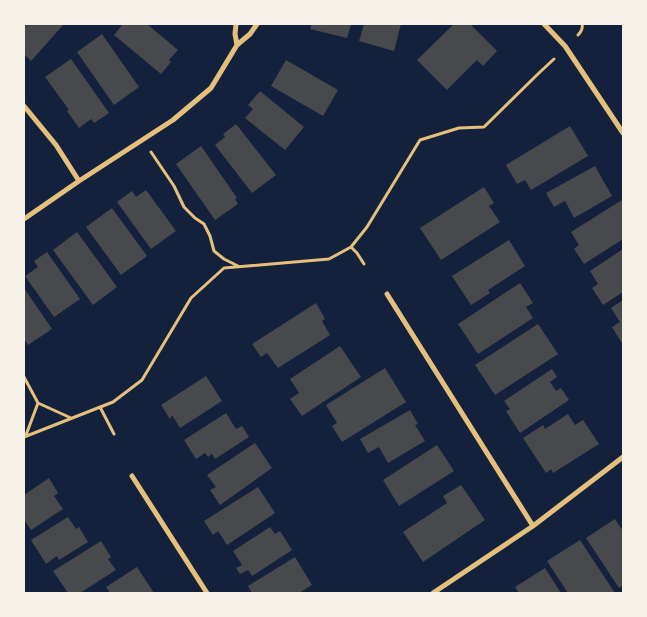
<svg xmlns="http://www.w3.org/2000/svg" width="647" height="617" font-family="Helvetica,sans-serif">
<rect width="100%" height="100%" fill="#14213d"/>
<path fill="#48494c" d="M24,24h40l-33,37 -7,-7z
M123,24h24l31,26 -9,10 2,2 -10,12 -47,-39z
M312,24h39l-4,14 -37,-9z
M364,24h37l-7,27 -35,-10z
M454,24h16l27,27 -14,15 -6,-6 -30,30 -30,-30z
M102,34l37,53 -25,18 -37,-53z
M71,59l38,54 -15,10 -3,-4 -12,9 -12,-17 2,-1 -24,-33z
M286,60l52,30 -15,26 -52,-30z
M260,91l44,36 -19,23 -40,-32 8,-9 -5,-4z
M236,124l40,51 -24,18 -37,-48 10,-8 -2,-3z
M570,126l18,30 -57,34 -6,-10 -8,4 -11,-19z
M201,146l36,52 -2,1 3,5 -23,16 -39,-56z
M595,166l17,30 -38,22 -9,-17 -11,6 -8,-14z
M484,187l10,16 -5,3 11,16 -59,38 -21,-32z
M146,190l30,41 -25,18 -34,-47 15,-11 4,6z
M622,200l1,3v36l-39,25 -10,-15 5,-4 -8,-13z
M112,208l35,48 -26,19 -35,-48z
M77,232l40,55 -24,18 -40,-55z
M509,240l16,26 -37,24 2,3 -19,12 -19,-29z
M623,249v43l-20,13 -11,-17 6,-4 -8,-13z
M47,252l33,47 -26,18 -29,-41 13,-9 -4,-6z
M520,283l13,20 -7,4 7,11 -55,36 -20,-30z
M24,288l28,41 -24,16 -4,-6z
M623,300v45l-11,-18 8,-5 -9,-14z
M316,303l9,16 -3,2 8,14 -52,33 -11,-15 -6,4 -9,-13z
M538,324l20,30 -63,41 -20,-30z
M340,346l21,31 -59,39 -12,-17 9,-6 -9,-14z
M385,368l21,34 -64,40 -10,-16 5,-3 -11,-18z
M552,369l5,8 -7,5 6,9 5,-3 8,12 -49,33 -14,-22 4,-2 -6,-8z
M206,376l16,25 -42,27 -8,-13 -2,4 -9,-14z
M410,410l8,14 -3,1 10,16 -37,22 -9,-16 -11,6 -8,-14z
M226,413l10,16 6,-3 7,11 -34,22 -3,-5 -4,3 -3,-4 -9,6 -12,-19z
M568,414l7,11 8,-5 16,24 -46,29 -2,-4 -5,4 -23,-35 20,-13 2,4z
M255,443l17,25 -52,37 -10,-15 6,-3 -9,-12z
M437,445l17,26 -55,35 -16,-26z
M49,478l9,15 -4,3 9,13 -32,21 -7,-10v-25z
M461,485l24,35 -62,42 -20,-30 44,-29 -4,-7z
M258,487l17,26 -48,32 -9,-14 -5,4 -9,-14z
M68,517l8,12 3,-2 9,15 -29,18 -2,-4 -11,8 -15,-24z
M615,519l8,12v54l-4,3 -33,-50z
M270,527l5,7 5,-3 12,19 -40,26 -4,-6 -8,4 -4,-6 6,-3 -9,-14z
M580,540l35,53h-47l-21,-32z
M101,541l10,16 -3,2 8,11 -36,23h-12l-15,-22z
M295,557l17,28 -13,8h-47l-4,-7z
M137,567l17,26h-44l-4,-6z
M545,568l16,25h-42l-4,-6z"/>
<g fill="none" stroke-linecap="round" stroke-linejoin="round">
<path stroke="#e5c07b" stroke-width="3" d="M578,35c3,-3 5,-7 4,-11
M151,152l23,34 10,21 11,11 9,6 6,12 4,15 10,8 14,7
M351,247l6,6 7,11
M24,377l14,26 33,15
M100,407l14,27
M26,435l12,-32
M24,437l89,-35 29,-22 49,-82 33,-30 105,-9 22,-12 16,-20 53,-87 39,-12 25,-1 56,-55 14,-13"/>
<path stroke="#e5c07b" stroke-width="5" d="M236,24l-1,10 2,11
M544,24l21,22 58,87
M24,106l32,39 23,36
M24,219l55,-38 94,-61 38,-32 26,-43 13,-11 7,-10
M387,294l146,232
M132,476l75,117
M433,593l100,-67 90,-69"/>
</g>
<rect width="647" height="617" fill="none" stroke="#f6f1e7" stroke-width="50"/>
</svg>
